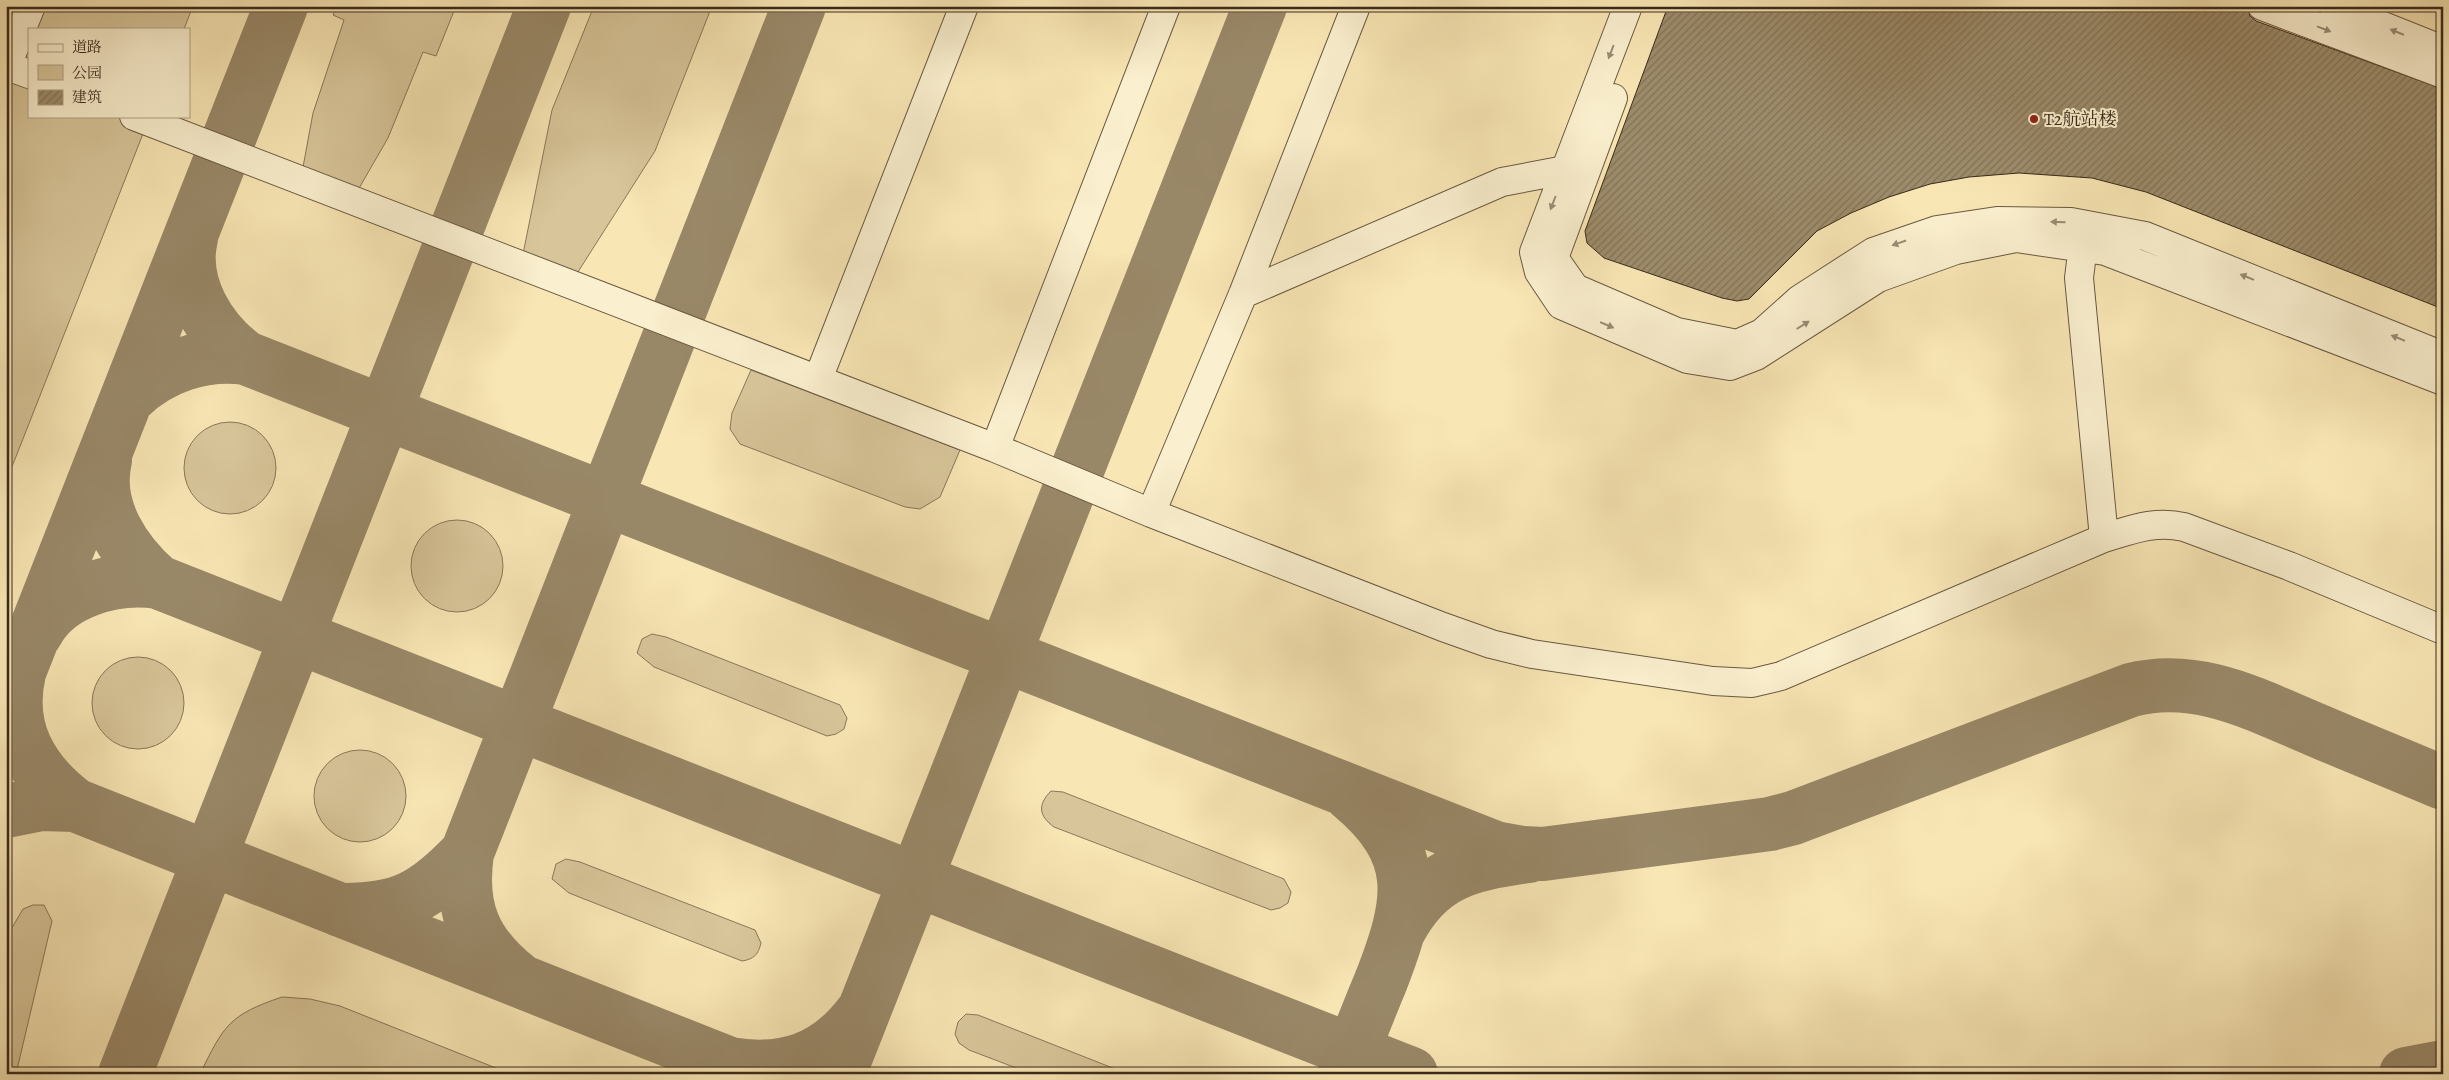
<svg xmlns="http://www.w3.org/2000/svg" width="2449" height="1080" font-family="Alegreya,'Noto Serif SC',serif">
<defs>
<pattern id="building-hatch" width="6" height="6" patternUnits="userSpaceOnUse" patternTransform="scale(1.25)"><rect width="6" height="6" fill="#9d8c6b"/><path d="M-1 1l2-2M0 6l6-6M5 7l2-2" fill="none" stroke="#817357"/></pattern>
</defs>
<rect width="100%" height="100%" fill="#f8e6b4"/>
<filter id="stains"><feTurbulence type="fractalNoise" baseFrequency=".004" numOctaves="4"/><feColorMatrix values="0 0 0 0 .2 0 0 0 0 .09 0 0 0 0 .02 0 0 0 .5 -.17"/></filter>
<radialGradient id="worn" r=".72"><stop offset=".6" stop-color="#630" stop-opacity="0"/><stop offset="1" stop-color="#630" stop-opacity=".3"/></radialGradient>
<path fill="#d8c69a" stroke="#89785b" d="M6,6h187l-9,23h-155v87h121l-144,366z
M337,6h119l-20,50 -13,-4 -35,86 -30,52 -55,-23 10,-54 31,-93 -11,-5z
M594,6h118l-57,145 -79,124 -53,-21 29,-144z
M751,370l209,80 -20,47 -20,12 -15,-2 -165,-63 -10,-15 2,-16z
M184 468a46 46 0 1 1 92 0a46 46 0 1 1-92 0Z
M411 566a46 46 0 1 1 92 0a46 46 0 1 1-92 0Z
M652,634l14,3 174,68 7,13 -3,11 -8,5 -9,2 -173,-69 -17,-14 5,-14z
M92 703a46 46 0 1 1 92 0a46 46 0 1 1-92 0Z
M314 796a46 46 0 1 1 92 0a46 46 0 1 1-92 0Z
M1051,791l12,1 221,87 7,13 -3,11 -8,5 -9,2 -217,-83c-15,-11 -17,-22 -3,-36z
M566,859l14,3 175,68 6,13c-3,12 -7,16 -19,18l-173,-68 -17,-14 4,-15z
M33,905h11l8,16 -36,153h-10v-136l17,-29z
M282,997l28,2 30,7 171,68h-311c24,-49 29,-59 82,-77z
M966,1014l12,1 150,59h-96l-63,-24 -10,-7 -4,-9 3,-12z"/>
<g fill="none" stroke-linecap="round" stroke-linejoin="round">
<path stroke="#998868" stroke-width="54" d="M246,358l1249,490 27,5 21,1 227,-30 23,-6 338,-128c67,-17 125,15 185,40 42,18 85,35 127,53
M129,397c31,-30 75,-45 117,-39 -36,-26 -66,-73 -55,-120
M158,582l1253,492
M36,633c22,-42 79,-57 122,-51 -34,-30 -64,-74 -53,-122
M6,705l275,-699
M75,805l680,269
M6,811l35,-7 34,1c-44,-33 -69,-76 -56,-132
M467,853l332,-847
M340,910c61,1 86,-14 127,-57 -8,56 7,91 51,126
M1399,930c31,-58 69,-65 129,-74
M739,1071l-10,-7c55,9 97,-4 132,-50
M125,1074l419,-1068
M839,1074l421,-1068
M1344,1074c12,-31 24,-62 37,-93 31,-80 41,-127 -31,-187
M2406,1074l37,-7"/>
</g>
<path fill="url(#building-hatch)" stroke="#3a2a1c" d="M1668,6h579l3,10 6,5 187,68v220l-297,-117 -54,-14 -73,-5 -50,4 -39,7 -41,13 -38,16 -34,18 -68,68 -12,2 -15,-3 -118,-40 -17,-15 -2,-12z"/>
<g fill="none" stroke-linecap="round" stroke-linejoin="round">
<g stroke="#6a5942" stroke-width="30">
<path id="minor" d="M1628,6l-94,246 5,20 22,33 126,54 43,7 26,-10 122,-78 78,-28 60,-12 89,13 338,130
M2262,6l181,68
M2333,6l110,44
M7,66l22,8
M6,68l25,-62
M1613,98l-59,160 21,30 102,44 60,12 25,-11 38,-34 73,-47 64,-22 60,-9 74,1 74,14 298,120
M134,116l861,332 156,65 292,114 48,17 41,10 181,27 39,2 29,-7 323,-138c27,-8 51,-18 80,-11l105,39 154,64
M2085,229l-6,49 25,260
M1243,294l259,-112 63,-12 14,2
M818,379l146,-373
M995,448l171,-442
M1151,513l92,-219 113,-288"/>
</g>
<use href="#minor" stroke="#faefce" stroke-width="28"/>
</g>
<defs><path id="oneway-solid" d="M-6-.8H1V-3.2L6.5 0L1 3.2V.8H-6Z" transform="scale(1.25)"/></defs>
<g fill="#9a8c75">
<use href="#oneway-solid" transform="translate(2324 29) rotate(21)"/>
<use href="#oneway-solid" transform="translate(2397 32) rotate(-158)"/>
<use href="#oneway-solid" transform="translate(1611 52) rotate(111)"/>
<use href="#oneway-solid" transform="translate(1553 203) rotate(111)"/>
<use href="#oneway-solid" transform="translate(2058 222) rotate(-179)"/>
<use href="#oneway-solid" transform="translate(1899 243) rotate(161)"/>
<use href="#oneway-solid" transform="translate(2247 277) rotate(-158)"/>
<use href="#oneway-solid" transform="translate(1607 325) rotate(23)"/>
<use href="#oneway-solid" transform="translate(1803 325) rotate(-32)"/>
<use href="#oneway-solid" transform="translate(2398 338) rotate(-158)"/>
</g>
<circle fill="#8f2418" stroke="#faefce" stroke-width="2" cx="2034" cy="119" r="5"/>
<g text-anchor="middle" stroke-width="4" stroke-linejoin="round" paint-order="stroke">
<g font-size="18" fill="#3a2a1c" stroke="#faefce" text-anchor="start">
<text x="2044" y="125">T2航站楼</text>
</g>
</g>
<rect width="2449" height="1080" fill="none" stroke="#f8e6b4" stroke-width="25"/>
<rect x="8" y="8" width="2434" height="1065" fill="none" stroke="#3a2a1c" stroke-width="2.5"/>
<rect x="12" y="12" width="2424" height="1055" fill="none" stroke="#3a2a1c"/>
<rect x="28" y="28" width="162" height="90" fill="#faefce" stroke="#ada087"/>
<rect x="38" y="44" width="25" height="8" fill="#faefce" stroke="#ada087"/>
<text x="72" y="52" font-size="15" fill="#3a2a1c">道路</text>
<rect x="38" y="65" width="25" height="15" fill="#d8c69a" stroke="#ada087"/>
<text x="72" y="78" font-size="15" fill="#3a2a1c">公园</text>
<rect x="38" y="90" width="25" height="15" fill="url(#building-hatch)" stroke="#ada087"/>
<text x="72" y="102" font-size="15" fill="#3a2a1c">建筑</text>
<rect width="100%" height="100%" filter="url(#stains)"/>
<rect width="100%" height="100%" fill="url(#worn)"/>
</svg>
